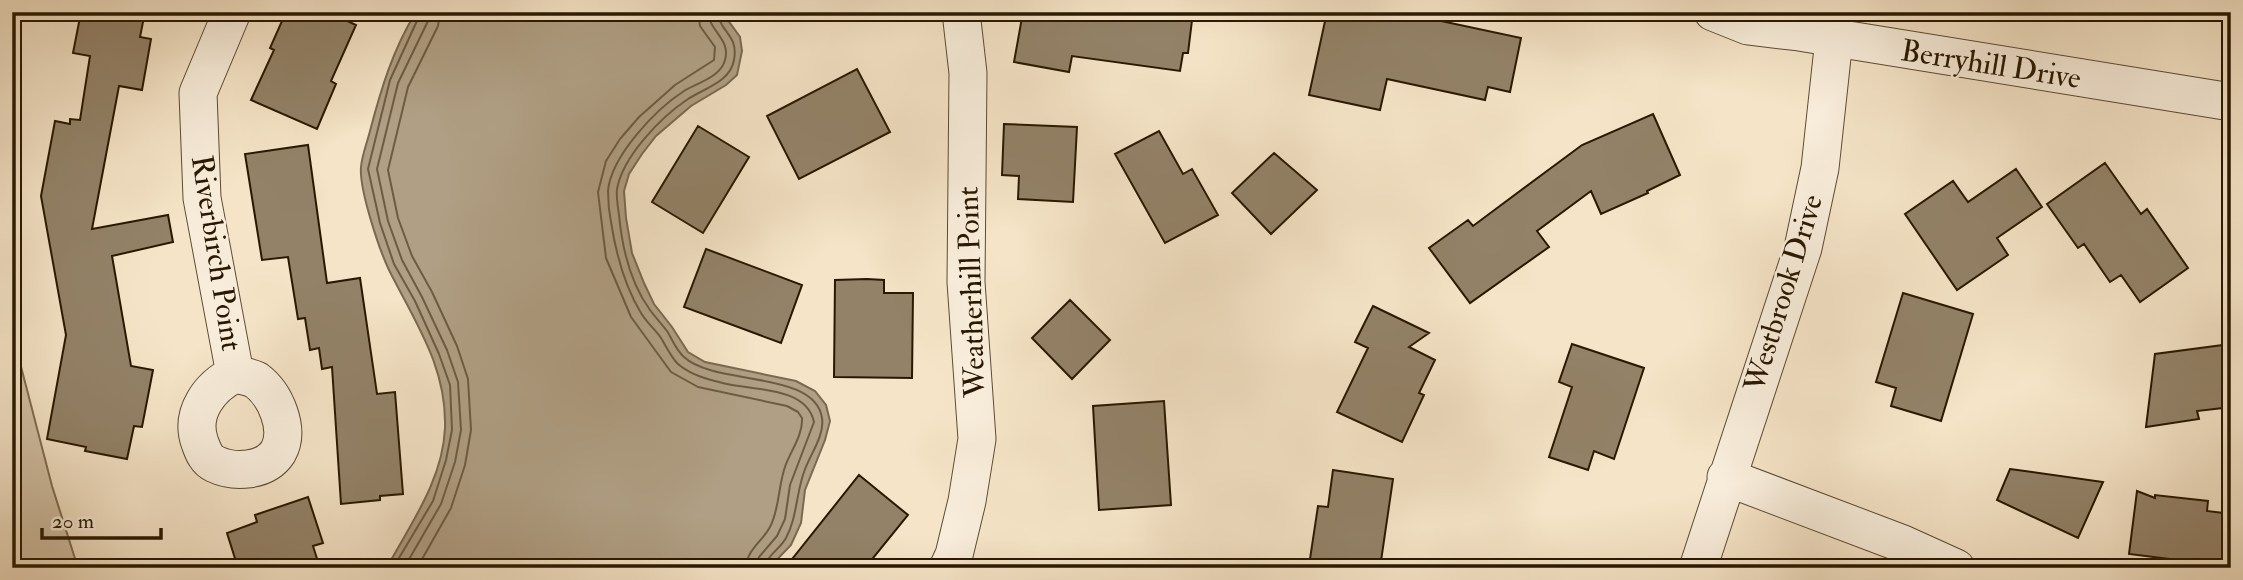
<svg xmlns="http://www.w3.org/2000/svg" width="2243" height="580" font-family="'IM FELL Double Pica',serif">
<rect width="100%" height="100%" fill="#f5e4c7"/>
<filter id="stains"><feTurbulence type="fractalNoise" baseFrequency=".00286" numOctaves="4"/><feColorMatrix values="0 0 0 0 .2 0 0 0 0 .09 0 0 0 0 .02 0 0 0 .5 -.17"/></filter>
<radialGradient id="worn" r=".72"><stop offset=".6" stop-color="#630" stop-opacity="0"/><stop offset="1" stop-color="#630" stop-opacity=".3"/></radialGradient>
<path fill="#d2c1a5" stroke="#7e6c53" stroke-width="2" d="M12,332l40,154 26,82h-66z"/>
<path fill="#b09f84" stroke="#7a6950" stroke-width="2" d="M416,12h306l18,25 2,14 -5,24 -11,10 -35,21 -35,30 -14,18 -13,20 -5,17 2,27 6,35 12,30 10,21 18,23 16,25 17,10 91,19 19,10 11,14 4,16 -5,19 -20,50 -4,33 -10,22 -22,23h-386l8,-8c23,-41 52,-83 54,-132 2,-61 -30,-106 -56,-158 -10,-21 -30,-81 -28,-103 1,-12 6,-24 9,-36 11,-42 23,-82 46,-119z"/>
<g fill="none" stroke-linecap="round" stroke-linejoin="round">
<path stroke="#6c5c42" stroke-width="2" d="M698,12l2,14 15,21 -1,13 -39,25 -36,32 -19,22 -14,22 -8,31 8,66 25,59 40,55 27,15 89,19 11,6 4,6c1,16 -10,31 -16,46 -8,20 -6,44 -16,63 -8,15 -23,22 -24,41
M708,12c1,19 23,27 17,48 -4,17 -28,23 -41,31 -28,18 -73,65 -76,100 0,9 1,21 3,31 5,32 13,63 30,91 5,9 14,16 20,25 5,8 10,19 17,26 14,12 32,16 49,20 27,6 80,3 87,38l-24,63 -5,34 -8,17 -18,21 -3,11
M717,12c2,19 22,23 17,48 -4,22 -29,28 -46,39 -27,18 -65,57 -71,90 -1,8 1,18 2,26 3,32 12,69 31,95 5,7 11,13 17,21 5,8 9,19 17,26 31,29 131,13 138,61 3,18 -13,38 -18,54 -8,22 -7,46 -18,66 -6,11 -20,18 -21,30
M393,568l40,-67 13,-41 6,-30 -2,-45 -11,-31 -24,-53 -21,-37 -14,-41 -12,-54 22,-89 31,-68
M404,568l37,-64 14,-42 6,-32 -3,-48 -11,-32 -25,-53 -20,-37 -14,-39 -11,-52 21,-86 30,-62 2,-9
M417,568l34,-60 14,-43 6,-35 -3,-51 -11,-33 -25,-54 -20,-36 -14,-38 -10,-48 20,-83 30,-61 2,-14"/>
</g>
<path fill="#938268" stroke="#291801" stroke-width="2" d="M81,12h64l-5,25 11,2 -9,51 -23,-4 -27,143 76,-14 5,27 -61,14 19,110 22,4 -11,57 -8,-1 -7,33 -42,-8 1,-4 -39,-8 19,-104 -25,-139 14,-75 15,3v-5l10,1 10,-64 -17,-3z
M286,12h42l28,13 -25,56 5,3 -19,45 -66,-29 23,-50 -4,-2z
M1023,12h170l-5,41h-5l-3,18 -108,-15 -3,16 -55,-10z
M1327,12h72l122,26 -11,54 -22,-5 -3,13 -98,-21 -7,31 -71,-15z
M857,69l33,63 -91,47 -32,-63z
M1653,114l27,61 -33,16 1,2 -47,21 -10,-23 -54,40 12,16 -79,56 -41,-55 39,-28 5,6 109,-81z
M1004,124l73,3 -4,75 -55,-3 1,-23 -17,-1z
M698,126l51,31 -46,76 -51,-31z
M1159,131l24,43 9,-5 26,46 -53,28 -50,-89z
M308,145l19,138 33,-5 17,116 18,-2 8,102 -23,2v4l-39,4 -9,-137 -10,2 -3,-21 -9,2 -5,-32 -7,1 -10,-62 -26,3 -17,-106z
M1274,153l43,37 -46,44 -39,-41z
M2105,163l36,51 6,-5 41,59 -48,34 -19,-27 -11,7 -26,-38 -6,4 -31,-44z
M2016,169l26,38 -45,31 11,17 -51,35 -52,-76 48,-33 15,21z
M706,249l96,36 -21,58 -97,-36z
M867,279l17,1v13h29l-1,85 -78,-1 1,-97z
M1903,293l70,21 -32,107 -50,-15 5,-18 -20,-6z
M1070,300l40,40 -38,39 -40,-41z
M1373,306l56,27 -20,14 26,13 -16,33 5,2 -22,47 -65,-30 31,-64 -13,-6z
M1572,344l72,24 -30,91 -20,-8 -6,19 -39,-13 23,-70 -13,-5z
M2231,344v63l-34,4 2,8 -53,8 9,-73z
M1164,401l7,104 -72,5 -6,-104z
M2010,469l93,13 -25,56 -81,-38z
M1333,470l60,9 -13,89 -70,-9 8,-53 10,1z
M859,475l49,40 -43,53h-80z
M2137,491l18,7v-3l53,6 -1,10 24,3v54h-37l1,-3 -26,-4v-2l-40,-5z
M308,497l15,46 -10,3 7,22h-82l-11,-35 30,-11 -2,-7z"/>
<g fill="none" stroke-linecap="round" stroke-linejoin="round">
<g stroke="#5c4b32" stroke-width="39">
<path id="minor" d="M232,12l-34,81 4,105 33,176
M1713,12l35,14 51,6 432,70
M235,374c7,2 15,3 21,6 19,14 35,49 22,72 -13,20 -44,21 -63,12 -9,-4 -12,-13 -15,-21 -11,-30 10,-57 35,-69z
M1726,477l177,67 53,24
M948,568l6,-13 13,-54 10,-62 -11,-157 2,-209 -7,-61
M1698,568l105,-320 17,-80 14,-129 1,-27"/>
</g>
<use href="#minor" stroke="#f8eddb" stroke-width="37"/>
</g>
<g text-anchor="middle" stroke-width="5" stroke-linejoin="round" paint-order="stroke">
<g font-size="30" fill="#291801" stroke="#f8eddb">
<text transform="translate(1991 64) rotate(9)" y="10">Berryhill Drive</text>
<text transform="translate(217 253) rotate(81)" y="10">Riverbirch Point</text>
<text transform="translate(971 292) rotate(-92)" y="10">Weatherhill Point</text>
<text transform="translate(1783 293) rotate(-73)" y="10">Westbrook Drive</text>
</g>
</g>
<rect width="2243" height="580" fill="none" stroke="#f5e4c7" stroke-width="42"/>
<rect x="14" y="14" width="2215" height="552" fill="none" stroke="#291801" stroke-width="3.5"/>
<rect x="21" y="21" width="2201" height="538" fill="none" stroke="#291801" stroke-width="2"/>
<path d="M42 528v10h119v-10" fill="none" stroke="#291801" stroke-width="3.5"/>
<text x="52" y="528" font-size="21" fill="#291801" stroke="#f8eddb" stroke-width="5" paint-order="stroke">20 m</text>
<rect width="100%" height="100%" filter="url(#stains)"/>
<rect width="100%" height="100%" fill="url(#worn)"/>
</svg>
